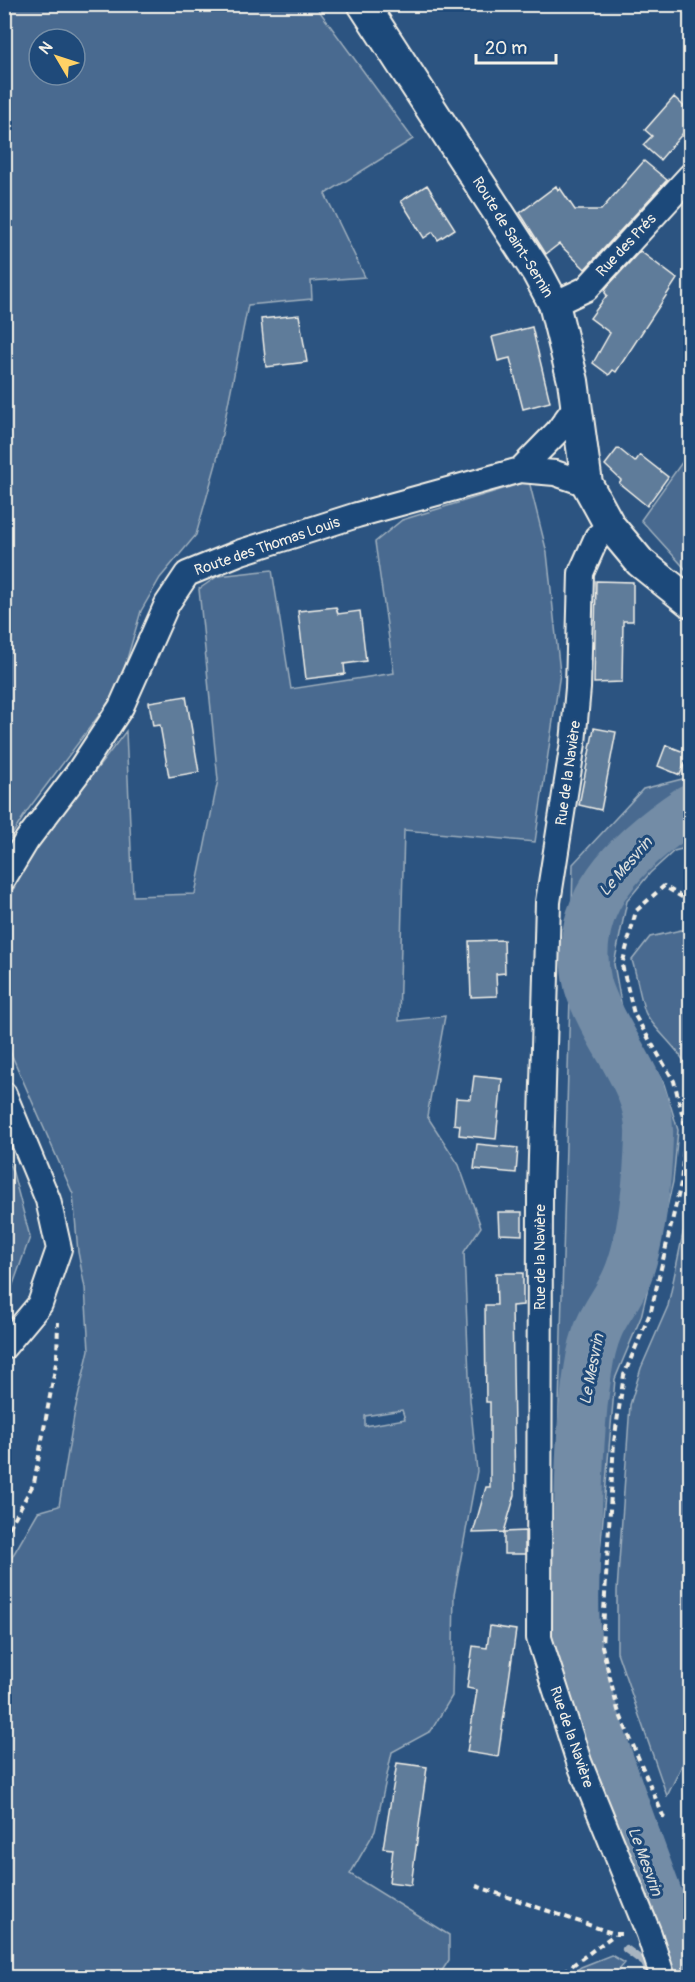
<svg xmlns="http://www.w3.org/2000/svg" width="695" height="1982" font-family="Pangolin,sans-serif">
<rect width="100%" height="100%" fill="#2c5481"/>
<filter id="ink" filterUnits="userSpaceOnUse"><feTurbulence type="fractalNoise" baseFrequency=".0167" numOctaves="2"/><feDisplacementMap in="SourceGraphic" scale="12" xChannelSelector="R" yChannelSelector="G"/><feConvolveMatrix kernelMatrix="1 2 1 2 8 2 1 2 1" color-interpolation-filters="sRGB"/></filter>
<g filter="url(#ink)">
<path fill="#496b90" stroke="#9eaebc" stroke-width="1.5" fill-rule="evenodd" d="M4,5h311l98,134 -88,55 40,83 -54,4 1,18 -64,6 -32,159 -20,71 -36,43 -19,33 -23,79 -91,121 -22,35zM39,39h36v36h-36z
M690,451v123l-49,-54z
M529,481l18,72 13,120 -25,169 -131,-12 -5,191 46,-5 -18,100 32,49 22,62 -17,25 6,148 7,71 -23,124 -2,101 -21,35 -39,21 -17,79 -25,43 99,61v25l-11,17h-117l-19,-9 -7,10 -290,-1v-408l33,-57 21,-6 16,-96 14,-60 -4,-62 -7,-36 -5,-58 -68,-154 -1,-126 18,-47 104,-136 7,165 62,-2 23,-114 -19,-191 19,-13 54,-6 19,119 103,-16 -19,-131 27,-22zM402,1410l3,9 -40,7v-10z
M690,777v12l-75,62 -43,56 1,-43 70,-75z
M690,824v23l-16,4 -24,22 -23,28 -13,63 9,50 41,70 14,46 -5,52 -32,135 -26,62 -21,243 -7,-13 5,-164 14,-110 25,-39 10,-37 14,-105 -2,-40 -20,-58 -29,-53 -6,-80 15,-31 57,-57z
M681,930l9,2v141c-9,-23 -31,-38 -44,-59 -4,-7 -10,-42 -14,-54l18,-23z
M570,996l17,21 36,67 15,45 -7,86 -9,50 -15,26 -21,51 -16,118 -12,-16z
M5,1153l8,20 17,64 -20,56 -5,7z
M690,1200v549l-23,47 -50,-144v-61l13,-186 11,-37 27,-62z
M611,1955l14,8 -12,14h-46l14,-10z"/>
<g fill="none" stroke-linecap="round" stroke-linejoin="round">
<path stroke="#a7b4c0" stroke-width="8" d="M626,1949l19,14 5,11"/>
<path stroke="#738ca6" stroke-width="48" d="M688,1978c-24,-70 -52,-139 -75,-208 -15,-43 -31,-89 -36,-134 -4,-31 -1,-64 0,-95 2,-57 2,-113 11,-170 2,-14 5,-29 11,-43 7,-17 20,-32 27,-49 16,-36 22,-103 23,-143 2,-36 -20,-69 -37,-99 -9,-16 -19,-34 -24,-52 -19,-82 39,-135 102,-177"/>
</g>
<path fill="#5e7b9a" stroke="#f4f1e8" stroke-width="1.5" d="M674,97l16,15v13l-30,35 -17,-15 9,-9 -7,-6z
M644,161l23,19 -82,89 -26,-25 -13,10 -26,-41 36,-27 2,4 2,-2 15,22h26z
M427,185l28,44 -17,11 -5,-8 -9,6 -23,-37z
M640,251l37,28 -61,93 -3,-2 -4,5 -16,-12 17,-30 -20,-15 17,-23 -2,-2 1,-5z
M299,315l8,47 -41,5 -5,-48z
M532,327l18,75 -27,7 -13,-51 -12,3 -6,-24z
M618,448l17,14 5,-7 28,22 -21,29 -28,-23 2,-3 -16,-15z
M596,581l37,1v39h-10l-1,61 -28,1z
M336,607l2,7 22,-3 6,50 -22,3 1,10 -39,5 -8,-68z
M186,696l13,76 -30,5 -9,-52 -7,1 -4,-24z
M594,728l22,4 -15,78 -22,-5z
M666,745l23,9 -9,21 -22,-9z
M504,940l1,33 -9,1 1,22 -26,1 -2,-56z
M474,1076l28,3 -6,60 -37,-4 1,-10 -6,-1 2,-26 15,1z
M477,1144l41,4 -2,25 -42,-4z
M498,1212h24v23l-23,-1z
M496,1273h27v32l-11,1 3,189 -11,37 -31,1 13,-46h4v-85h-4l-1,-97h12z
M525,1531v23h-21v-22z
M490,1626l26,4 -18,127 -31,-5 10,-62 -10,-2 6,-42 14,2z
M397,1763l30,4 -16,118 -22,-3 4,-33 -10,-1z"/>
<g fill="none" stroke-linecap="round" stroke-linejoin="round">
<g stroke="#f4f1e8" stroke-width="28">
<path id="minor" d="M554,304l32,-15 104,-113
M520,470l38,-39 18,-25
M610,526l-13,11 -16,36 -3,115 -5,55 -25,159 -8,291 -1,445 40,124 70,172 14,44
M4,878l23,-38 50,-66 44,-67 46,-103 20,-30 54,-22 116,-37 163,-45 35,3 32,11
M4,1094l44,106 11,49 -19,55 -36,43"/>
</g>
<g stroke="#f4f1e8" stroke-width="34">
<path id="tertiary" d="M363,4l174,268 17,32 19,77 14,103 23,42 30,36 50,40"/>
</g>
<path stroke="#f4f1e8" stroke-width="4" stroke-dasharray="6 4.5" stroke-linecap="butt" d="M4,1537l30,-54 23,-125 1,-36
M664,1818l-46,-108 -16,-64 12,-204 10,-67 27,-64 30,-128 5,-54 -12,-48 -40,-67 -12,-49 14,-54 28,-25 26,16
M476,1886l139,48h9
M555,1978l59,-43"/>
<use href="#minor" stroke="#1f4a7a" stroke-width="24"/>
<use href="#tertiary" stroke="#1f4a7a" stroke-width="30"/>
</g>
</g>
<g text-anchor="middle" stroke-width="6" stroke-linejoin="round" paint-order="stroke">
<g font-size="15" fill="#f4f1e8" stroke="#1f4a7a">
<text transform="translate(513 237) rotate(58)" y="5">Route de Saint-Sernin</text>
<text transform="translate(626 245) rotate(-47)" y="5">Rue des Prés</text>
<text transform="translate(267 546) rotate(-19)" y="5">Route des Thomas Louis</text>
<text transform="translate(568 773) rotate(-82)" y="5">Rue de la Navière</text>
<text transform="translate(540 1257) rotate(-90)" y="5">Rue de la Navière</text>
<text transform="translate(572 1737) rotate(71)" y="5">Rue de la Navière</text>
</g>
<g font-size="16" font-style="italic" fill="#dadddb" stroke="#1f4a7a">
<text transform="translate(625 866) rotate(-49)" y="6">Le Mesvrin</text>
<text transform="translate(591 1369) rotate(-79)" y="6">Le Mesvrin</text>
<text transform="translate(646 1861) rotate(70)" y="6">Le Mesvrin</text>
</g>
</g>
<rect width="695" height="1982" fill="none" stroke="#1f4a7a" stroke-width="24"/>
<rect x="12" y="12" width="671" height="1958" fill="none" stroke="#f4f1e8" stroke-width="2" filter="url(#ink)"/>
<g transform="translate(57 57) rotate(309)"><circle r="28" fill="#1f4a7a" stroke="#748da6" stroke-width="1.5"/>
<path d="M0-4.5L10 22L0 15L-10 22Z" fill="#ffd166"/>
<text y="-9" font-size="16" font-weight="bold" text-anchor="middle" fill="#f4f1e8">N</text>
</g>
<path d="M476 54v9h80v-9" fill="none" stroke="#f4f1e8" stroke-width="3"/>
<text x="485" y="54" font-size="18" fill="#f4f1e8" stroke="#1f4a7a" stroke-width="4.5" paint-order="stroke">20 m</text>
</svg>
